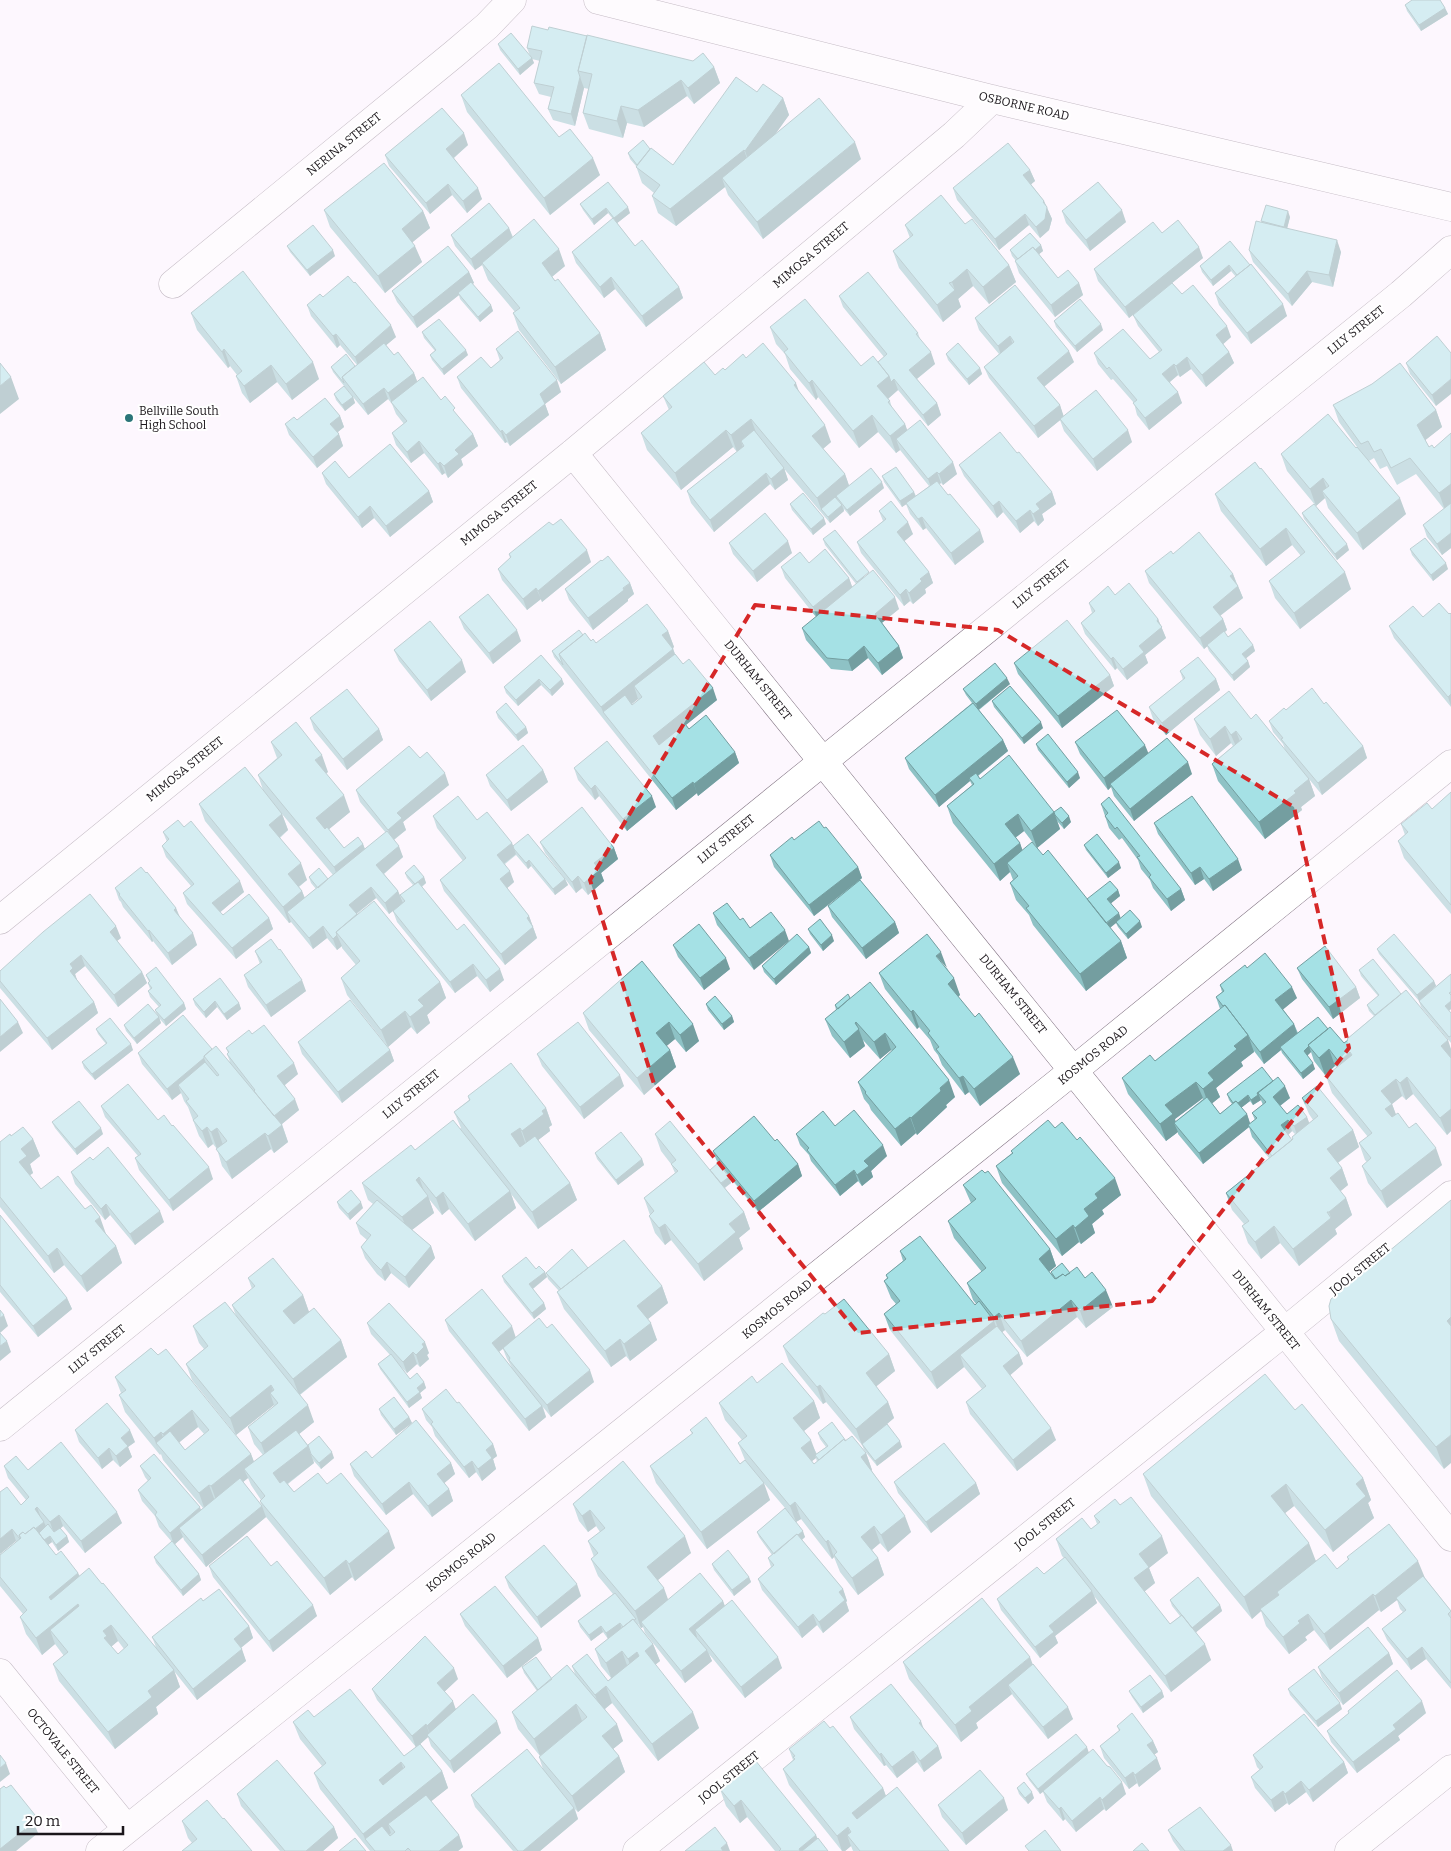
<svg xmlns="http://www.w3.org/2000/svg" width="1451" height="1851" font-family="Bitter,serif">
<rect width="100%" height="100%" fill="#fdf7fe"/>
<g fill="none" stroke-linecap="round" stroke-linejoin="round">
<g stroke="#827483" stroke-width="29">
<path id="minor" d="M598,0l394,99 459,108
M173,284l281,-230 33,-28 25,-26
M573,453l878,1084
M0,920l573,-467 381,-318 38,-36
M0,1427l1401,-1133 50,-44
M0,1673l127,156
M100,1851l974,-781 377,-306
M637,1851l647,-519 167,-137
M1349,1851l102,-82"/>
</g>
<use href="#minor" stroke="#fff" stroke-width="28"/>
</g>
<path fill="#8ec2c5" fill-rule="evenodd" d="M1405,5l40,3 3,6 -27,17 -14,-20z
M548,30l39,6 127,31 6,16 -26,21 -7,-8 -43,31 -17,-4 -4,15 -34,-9 -6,-16 6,-24 -5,-1 -9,38 -22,-6 -5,-11 3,-12 -12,-3 -5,-11 6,-22 -8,-2 2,4 -14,12 -20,-25 -2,-6 32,12 -3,-8z
M757,92l26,6 6,17 -13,18 85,26 -98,80 -35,-44 -3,-8 -49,39 -18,-13 -6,-17 2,-3 -12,-10 -6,-17 -6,-7 -2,-6 22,-4 23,16z
M461,95l98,42 41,38 -50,40 -83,-103z
M468,145l-14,13 28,41 -15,14 -15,-18 -22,19 -41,-48 -4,-11z
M1030,170l5,11 -4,3 13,17 8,18 -3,11 -9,8 -11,-13 -30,25 -42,-50 -4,-12z
M580,204l50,9 -13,10 18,23 44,41 4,11 -37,29 -31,-38 -11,9 -28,-35 -4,-11 41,-33 -5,-6 -14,12 -11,-15z
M324,210l99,1 7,17 -18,14 10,20 -37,31 -55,-66z
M1062,211l64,11 -36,29 -24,-28z
M1290,217l-3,11 54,24 -8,35 -21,-5 -20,24 -39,-44 -4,-12 13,-28 -1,-1z
M965,224l44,41 7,17 -27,22 -16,-18 -15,13 3,8 -18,15 -44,-54 -6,-17 17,-13 -5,-13z
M509,228l4,9 52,29 -13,11 48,56 6,17 -45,34 -42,-54 -6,-17 2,-1 -27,-32 -6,-15 -7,5 -20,-24 -4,-11z
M1162,233l41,25 -31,25 10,11 49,43 -8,7 6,8 5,11 -28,24 -15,-18 -11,8 -2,-2 -8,7 12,21 -33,27 -12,-15 -3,-12 -21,-24 -2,1 -13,-16 -4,-11 56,6 9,-7 -21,-26 -5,-11 32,-26 -36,29 -31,-37 -4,-12z
M1230,241l57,75 -36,28 -32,-39 -4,-12 21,-16 -5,-6 -18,15 -11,-14 -2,-6z
M1041,245l2,6 -4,3 19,24 21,5 4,12 -28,22 -36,-44 -4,-12h1l-4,-5 -2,-6z
M287,246l48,10 -25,20 -20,-24z
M469,272l5,11 -2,1 19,21 2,6 -13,11 -20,-23 -1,-4 -42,33 -20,-26 -5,-11z
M839,296l79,37 2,6 15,25 -18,15 20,24 4,12 -13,11 -30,-36 -10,9 2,2 2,7 13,16 2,6 50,44 -14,11 -2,-2 -2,1 45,58 -29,23 -29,-37 -3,2 -13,-16 -4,-10 -4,3 -18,-25 -2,-6 32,16 2,4 13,-10 -29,-36 -4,3 -18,-21 -19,16 -41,-51 -2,3 -26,-31 -5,-15 -9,-10 -6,-17 91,39 17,-4 6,-5 -41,-50z
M323,297l73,40 -10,8 8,10 20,18 3,8 24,19 17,16 15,18 5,12 -17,13 2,6 -15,13 -3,-5 -3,2 -18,-22 -13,10 -15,-18 -4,-12 12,-9 -8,-10 -4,-10 -4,-5 -20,16 -15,-18 2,6 -10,8 -9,-11 -2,-6 18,2 -19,-24 -2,-5 24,-1 2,-1 -17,-20 -3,3 -26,-32 -4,-11z
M191,313l128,66 -27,21 -15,-18 -27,21 -8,-10 -6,-17 1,-1 -7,-9 -2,2 -31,-38z
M975,318l99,44 -30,25 16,18 3,11 69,26 -35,29 -33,-40 -4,-11 -22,18 -49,-60 -5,-11 15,-13 -20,-24z
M1054,321l49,9 -26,22 -21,-25z
M422,332l46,23 -24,20 -12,-15 -2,-5 5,-4 -11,-13z
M1437,336l-1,70 -26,-32 -4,-11z
M496,349l65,43 -16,12 4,11 -39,31 -3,-4 -2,1 -44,-55 -4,-11 34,-9 9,-7z
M946,354l34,14 2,6 -13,11 -21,-25z
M746,358l53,34 32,50 -8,7 22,25 4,12 35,2 -34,28 -6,-7v2l-14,12 -55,-65 9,10 4,12 -13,10 -5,-6 -56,48 -23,-29 -4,-12 50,-39 -4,-5 -52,43 -34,-40 -6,-17 28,-23 -6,-14 52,-21z
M1333,405l103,5 6,17 -17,13 4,7 5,1 17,-15v115l-9,7 -15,-18 -4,-12 21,-16 -28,-35 -19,11 -10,-19 -7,3 -6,-11 -5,3 37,53 -43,36 -35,-42 -3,-10 -9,8 -29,-35 -6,-17 75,-6 1,-1 -18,-25z
M340,416l4,11 -6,5 5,14 -26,22 -28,-33 -4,-11 12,-4z
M1017,453l35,39 4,12 -14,10 2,6 -6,6 -4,-5 -14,12 -17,-21 -6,6 -33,-42 -5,-11z
M1255,462l96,127 -51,40 -25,-31 -6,-17 32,-25 -9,-11 -26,21 -45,-55 -6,-17z
M322,473l107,18 4,11 -43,35 -16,-19 -12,10 -36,-44z
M790,504l36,20 -13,11 -21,-25z
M879,511l34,23 -9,7 25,31 4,11 -8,6 1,4 -13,11 -3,-3 -6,5 -43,-53 -4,-11 26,-21z
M1302,513l47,37 -12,10 -33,-41z
M823,539l76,70 -17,14 17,23 4,12 -21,17 -14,-17 -16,13 -21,-2 -25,-29 -4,-12 14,-11 -31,-39 -4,-11 28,-4 40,15 3,9 4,-3 -31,-39z
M729,543l63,10 -35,29 -24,-28z
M1410,549l38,20 -15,12 -21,-26z
M509,554l82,8 -49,40 -1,-3 -14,11 -25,-30 -4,-11 12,-11z
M1173,554l60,20 10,24 -23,18 3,3 4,11 -3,3 4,4 25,8 2,6 -9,7 2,3 2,6 -16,14 -25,-30 -2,-5 -3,3 -55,-66 -4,-12z
M630,583l4,11 -6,5v2l-35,29 -24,-30 -4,-11z
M1115,595l43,24 8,19 -21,17 3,8 -21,17 -10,-12 -2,2 -30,-36 -4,-11 11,-10 -3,-10z
M1449,614h2v93l-57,-69 -5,-12 34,-9z
M459,617l62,24 -28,23 -29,-35z
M668,631l6,16 -1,1 2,6 8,10 34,36 -31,25 3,4 46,23 4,11 -41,33 -1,-3 -21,17 -122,-153 -2,-6 31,-16 13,8zM638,699h1l-7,6v-1z
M394,650l72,22 -35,29 -32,-40z
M541,655l23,29 -12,12 -11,-11 -23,21 -12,-13 -2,-6z
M1014,663l96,12 4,11 -52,42 -44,-54z
M1180,671l36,8 4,11 -54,45 -13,-16 -4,-12 34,-27z
M1010,684l-31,26 24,30 5,11 -30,25 2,3 74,33 17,10 -7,7 -7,-8 3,8 -23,19 -13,-17 -9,7 5,5 2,7 21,5 44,44 31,-9 2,6 -9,7 9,15 22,9 -14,12 -10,-12 -2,-4 -6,5 11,13 6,17 -41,33 -53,-66 -4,-10 -13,-15 -6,-17 3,-3 -3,-8 -10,9 -47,-58 -6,-17 25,-21 -2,-4 -31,26 -30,-38 -4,-11 67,-55 -6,-8 -3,-6z
M992,701l51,27 -19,16 -30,-37z
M1324,704l39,42 4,12 -45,37 -13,-16 6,17 -14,11 1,3 -37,29 -47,-58 -6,-17 21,-18 -2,-3 -15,13 -16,-21 -6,-16h57l34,31 -2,-6 -10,-12 -4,-11 17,-11z
M496,712l30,15 2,6 -10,8 -20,-23z
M310,718l69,11 4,11 -36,30 -33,-40z
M271,742l57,30 -2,1 24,39 -21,17 15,19 19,-4 2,5 21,-16 -26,-31 -4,-12 64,-32 29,27 -46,37 3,8 -12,10 9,17 -19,17 14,17 5,12 -14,11 -13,-16 -19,16 83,68 6,16 -19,17 3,8 -13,11 -6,-7 -23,20 -41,-52 -6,-17 15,-13 -14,-17v-2l-5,4 -10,-12 -14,11 -22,-27 -2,1 -84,-102 -6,-17 64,-14 -5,-15 19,-17zM282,814l51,61 -5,4 -19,-2 2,6 5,6 -11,9 -3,-7 -3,-4 8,-7 -27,-42 8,-8z
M1075,742l73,11 44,21 -58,47 -20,-25 -3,-9 -3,3 -28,-36z
M1036,744l44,34 -11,10 -31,-38z
M574,768l82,39 -29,24 -28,-35 -4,4 -17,-20z
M543,770l5,12 -37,29 -21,-25 -4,-11z
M1451,792v122l-47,-56 -6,-17 7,-6 -4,-11 31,-15z
M1101,804l80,85 4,11 -14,11 -18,-23 -3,-8 -9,-11 -3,-9 -16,-22 -3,2 -10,-12z
M433,816l44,4 35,23 1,3 52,33 3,6 -13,10 -24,-29 -3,3 -12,-14 -11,9 9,18 -7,6 22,28 8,22 -32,27 -61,-74 -4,-11 23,-19 -26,-33z
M1154,823l88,47 -29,21 -9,-12 -9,6 -37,-51z
M184,827l60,65 -24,20 3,3 46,3 4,11 -37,30 -49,-55 -4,-11 8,-7 -25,-29 -4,-11 5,-4 -4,-10z
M794,840l64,27 4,11 -2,2 35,42 4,11 -33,26 -34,-42 -4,-11 27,-22 -41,32 -40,-49 -4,-12z
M540,842l74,6 4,11 -17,14 3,8 -16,14 -6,-7 -6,5 -31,-40z
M1084,845l37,23 -13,10 -22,-28z
M405,873l19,4 2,6 -4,4 35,43 47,50 -14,12 -13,-16 -22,17 -58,-71 -4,-11 10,-8 -3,-8 13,-10 -6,-7z
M115,888l61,20 4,9 17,28 -25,20 -19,-24 -1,1 -29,-35 -2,-5 -2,-2z
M713,913l27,7 10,8 4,42 -37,-45z
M808,929l26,12 -11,10 -13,-17z
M121,938l-4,3 25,31 5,11 -29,24 -33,-41 -10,8 2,6 17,22 4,11 -46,37 -52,-62v-17z
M673,945l57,24 -26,21 -26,-33z
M809,947l2,6 -35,32 -12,-13 -2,-6z
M1377,949l57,32 2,5 -17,15 -40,-47z
M255,951l51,40 -35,26 -23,-30 -4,-12 16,-11z
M642,961l57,80 -13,11 -11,-13 -9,7 4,4 6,17 -32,28 -55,-65 -6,-17z
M947,968l13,27 -2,2 62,77 -40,32 -11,-14 -4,3 -23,-30 -4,-10 -4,-5 -4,-10 -11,-13 -2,2 -32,-40 -6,-16z
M1247,968l50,30 -14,11 11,15 4,9 30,-4 16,14 3,-2v-2l27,-23 -5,-5 -2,-6 11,-9 -17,-20 -2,-6 42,24 50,55v82l-4,4 -34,-41 -7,6 -4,-4 -10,8 4,11 13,13 33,37 -55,43 -19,-25 -6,-17 5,-4 -2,-2 -6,-17 9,-6 -36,-44 -6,-17 11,-8 -2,-2 -10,9 -11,-14 -3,-9 -4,3 8,14 -12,10 -21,-26 -1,-3 -17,14 -10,-13v1l-13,10 2,4 -27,22 4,9 -8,6 8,11 12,-10 -3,-4 -2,-6 45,-13 18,17 -10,8 7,8 20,3 2,6 4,-3 -4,-6 -7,-16 51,32 6,17 -21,16 4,5 6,17 -8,6 6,7 6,17 -17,14 2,5 -38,32 -19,-23 -19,16 -13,-16 -6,-17 2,-2 -12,-14 -6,-17 43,-35 -17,-21 -3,-10 -46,37 -25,-30v-2l-12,9 -38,-47 -6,-16 33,-17 65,-52 -4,-12 6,-5 -2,-7zM1203,1098v1l-28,23v-3zM1260,1098l3,7 -11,8 3,7 -5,4 -3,-10 -6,-6 9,-7 3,4 8,-5zM1292,1131l3,3 -3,3v3l-4,-5z
M1297,968l59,19 4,11 -27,21 -31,-40z
M1451,974v35l-2,2 2,2v30l-30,-36 -2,-6z
M146,975l38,28 2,6 -20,17 -7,-8 2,5 -24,21 -11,-13 -2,-6 33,-10 -2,-5 4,-3 -9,-10 -2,-6 2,-2 -2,-6 1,-1z
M850,998l105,99 -9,8 1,2 -30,28 -1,-2 -15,13 -30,-36 -2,-5 -5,-6 -6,-17 34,-31 -1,-1 -11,9 -17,-19 2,6 -15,12 -18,-22 -7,-17 11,-9 -1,-5z
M193,999l46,4 2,6 -14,11 -10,-13 -11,11 -11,-13z
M706,1004l26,12 2,6 -10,8 -16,-20z
M96,1029l37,21 -38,30 -11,-12 -2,-6 24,-18 -8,-10z
M252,1034l46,40 -13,11 14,25 -17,14 6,18 -14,11 -3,-4 -39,30 -10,-13 -5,-17 -4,-5 -5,4 -9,-12 -11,-29 -4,-6 -3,-8 -9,7 -30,-36 -4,-11 74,-4 18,13 -3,-8 1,-1 -2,-5z
M298,1042l92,8 4,11 -52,42 -40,-49z
M537,1054l87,32 -40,33 -42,-53z
M468,1096l78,12 6,17 -3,2 1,4 -12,9 32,43 7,17 -39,29 -27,-35 5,14 -41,33 -26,-32 -7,6 -13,-16 5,14 -22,17 19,16 4,12 -26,30 -18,-15 -6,8 -8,-7 -12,-16 -4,-11 6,-7 -7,-6 -4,-11 17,-19 -5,-4 -6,-17 53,-33 46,-22 -7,-16 15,-12z
M101,1106l112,73 -40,32 -34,-41 -4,-12 3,-2 -33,-39z
M52,1122l51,12 -26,21 -22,-27z
M835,1126l52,30 -16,15 2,6 -11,9 -4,-5 -18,15 -29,-35 -2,-6 -9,-10 -4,-11z
M1055,1128l66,67 -19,15 2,4 -12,10 3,9 -14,11 -2,-2 -17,14 -60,-73 -6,-17 16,-13 -1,-2z
M655,1134l55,36 19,7 2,6 -6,5 19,24 6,17 -11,9 4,11 -39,32 -33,-41 -6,5 -10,-12 -6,-17 1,-1 -6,-17 31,-25 -4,-9 -10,-13z
M33,1139l7,17 -10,8 3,9 -3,2 11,14 65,45 10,12 6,17 -35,29 -23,-27 -10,8 -54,-66v-65z
M775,1141l23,23 4,12 -44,36 -41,-50 -4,-11z
M595,1153l47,6 2,6 -26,20 -21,-26z
M93,1160l71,62 -29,23 -25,-30 -5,5 -30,-36 -4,-12z
M963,1185l87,64 6,17 -7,6 3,4 -1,-4 19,1 15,5 28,29 -27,21 -9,-11 -50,40 -22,-27 -3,2 17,21 4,11 -13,11 46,65 -39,31 -47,-57 -4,-12 16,-13 -18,-22 -27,22 -47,-59 -6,-16 12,-10 -5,-6 -7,-17 3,-3 -1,-3 17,-14 -3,-10 75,54 1,-1 -3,-4 -6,-17 15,-11 -28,-34 -6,-17 23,-18z
M1451,1200l-7,269 -105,-128 -8,-22z
M337,1202l26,6 -13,12 -11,-12z
M0,1215l67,83 5,11 -34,28 -38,-45z
M588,1268l74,18 6,17 -20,16 9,21 -27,21 -4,-5 -15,11 -47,-58 -7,-17 2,-1 -11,-12 -2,-6z
M536,1269l9,3 2,5 -14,12 11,14 2,6 -12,10 -30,-37 -2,-6z
M248,1278l55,17 6,17 32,28 6,17 -47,38 14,27 -15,12 9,11 26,13 -13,11 -8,-9 1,3 -26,21 6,8 33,-8 68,64 -40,33 -3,-4 -22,18 -64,-78 -60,50 -22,-27 -1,-3 -8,7 24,30 2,6 -18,16 -27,-33 -2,-6 18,-15 -13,-15 -4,-11 -13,-15 -4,-11 10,-9 -3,-4 -5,-11 61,44 2,-2 -40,-48 -2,-6 -1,1 -35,-43 -6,-17 2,-2 -6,-16 36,-29 100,106 3,8 9,-7 -9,-11 -6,-17 26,-21v-1l-38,30 -44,-55 -6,-16 18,-15 -5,-6 -6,-17 43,-10 -4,-11 20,-16zM198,1427l6,7 -19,16 -6,-8zM248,1478l3,7 10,15 -1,1 2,5 -19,-24z
M825,1314l64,40 6,17 -19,15 12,16 6,16 -7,6 15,23 -25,19 -13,-16 -2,-5 -36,-43 -3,2 -34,-42 -6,-16z
M445,1320l71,17 78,45 -43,35 -8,-10 3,10 -17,14 -80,-100zM503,1349l4,10 3,5 2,4 -13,-16z
M367,1323l62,30 -2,2 2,4 -9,8 -3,-3 -10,9 -7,-7 10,13 14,3 2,6 -6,5 2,5 -13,10 -29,-39 -2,-5 12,-9 -19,-21z
M757,1383l57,18 6,17 -16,13 13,23 9,-7 -6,-8 -2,-6 28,8 20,12 6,17v1l39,61 -23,20 -8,-9 -8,7 6,8 6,17 -26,20 -18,-23 -6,-15 -2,2 -31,-40 -5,3 9,15 -3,3 41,49 4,12 -1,1 3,9 -26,22 -6,-8 -15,13 -40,-48 -4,-11 13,-12 -3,-9 4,-3 -13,-18 -2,-5 28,-24 -29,-34 14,26 -63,49 -51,-66 -6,-17 42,-32 -2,-4 50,34 5,-4 -7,-17 4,-3 -17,-20 -6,-17zM816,1458l1,4 -3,2 -2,-3z
M457,1403l36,41 4,12 -4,3 3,10 -14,12 -6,-9 -7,6 -34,-42 -3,-9 -6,-7 -4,-11z
M379,1409l30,8 3,6 -16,12 -15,-20z
M1295,1410l68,68 8,22 -3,3 6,15 -41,34 -39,-46 -9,7 31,48 21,8 11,-9 -1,-3 78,21 26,33v78l-25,-30 -15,11 -24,-30 -5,-11 21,-17 -3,-3 -3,-9 -16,12 -2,-2 -49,40 -16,-20 -9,7 2,3 -18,14 -23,-28 -5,-15 -9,8 -101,-123 -8,-22z
M75,1430l60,12 -7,5 4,10 -12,10 -7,-7 -11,9 -23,-27z
M372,1458l79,5 4,11 -11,9 5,6 4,12 -21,16 -19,-23 -27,21 -32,-39 -4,-12z
M623,1461l68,92 -33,27 10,20 55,1 2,5 57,62 -37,30 -36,-44 3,7 -27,22 -40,-50 -2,-6 -2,1 -3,-4v1l15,19 7,17 -5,4 44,63 -41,33 -46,-58 -7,6 18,32 -10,8 6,7 6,16 -47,40 -3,-3 3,10 -38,32h-27l-38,-44 -4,-12 72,-26 -4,-12 43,-36 -42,35 -22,-27 -6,-17 25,-21 -13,-18 -2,-6 30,12 23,-5 -3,-8 36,15 3,-3 -10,-12 -6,-17 13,-10 -5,-7 -12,9 -11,-14 -2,-6 35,-27 -15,-18 -7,-17 3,-2 -6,-16 12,-9 -4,-6 -8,6 -9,-11 -6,-17z
M4,1466l24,4 94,53 -37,30 -22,-27 -3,3 7,7 2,6 -11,9 -6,-9 -4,3 8,10 22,18 2,3 76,71 -4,-10 51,-36 46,25 4,12 -12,10 5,13 -49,39 -23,-29 6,16 -24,20 2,7 -43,35 -56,-68 -6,-17 11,-8 -9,-12 -13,11 -16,-21 -6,-17 3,-3 -23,-28v-31l16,-13v-1l-16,13 21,-49 5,-5 -18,-22zM118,1641l6,8 -6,5 -7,-8z
M894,1482l82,1 4,11 -49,39 -33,-40z
M1120,1505l48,48 -19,15 6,15 -11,9 26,32 10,-8 -8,-10 -2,-6 50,5 2,6 -26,21 15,28 -40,32 -77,-96 3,7 -42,33 3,7 -18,15 -39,-48 -4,-11 47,-25 20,-16 -2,-2 -6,-17 35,-10 6,-5 -3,-8z
M712,1564l37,13 2,5 -17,14 -20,-26z
M209,1566h62l46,50 -44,36 -60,-75z
M505,1577l76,19 -40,32 -32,-40z
M460,1614l78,24 4,12 -35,28 -42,-52z
M1389,1653l4,11 -50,41 -21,-27 -4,-11z
M903,1662l130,2 40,55 -25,20 -35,-43 -1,-2 -36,29 2,5 -17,14 -52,-63z
M458,1679l-14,13 12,17 45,24 -47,40 -23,-27 -3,-9 -8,7 22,27 6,17 -17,13 28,34 4,12 -5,4h-88l-50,-62 -6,-16 8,-7 -22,-27 -7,-17 21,-5 90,39 12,-9 -39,-47 -5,-11z
M1288,1689l54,20 -24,18 -28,-32z
M1129,1691h33l2,6 -21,16 -11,-16z
M1348,1711l78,2 -28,23 2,4 -43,33 -26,-31 -4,-11 22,-18z
M850,1717l74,13 14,16 4,12 -18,14 -7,-10 -20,16 -11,-13 -2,1 -30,-37z
M1117,1726l36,15 5,11 -4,2 7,15 -22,18 -2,-4 -8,6 -25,-31 -4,-12 19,-15z
M789,1749l94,39 3,8 63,55h-96l-2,-5 -6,5h-3l-53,-66 -6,-16 10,-9z
M1089,1752l37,42 -20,17 -2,-2 -28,23 -11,-13 -2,2 -16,-19 -4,-10 -3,2 -11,-14 -3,-6z
M1253,1755l91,7 4,11 -35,29 -7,-10 -17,13 -2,-2 -12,9 -20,-24 -4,-11 9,-7 -3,-3z
M1017,1788l17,10 -6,6 -9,-10z
M720,1789l96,46 1,3 11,13h-53l-28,-34 -7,6 -14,-17z
M237,1794l97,33 4,11 -15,13h-43l-39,-45z
M938,1805l70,5 -42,35 -24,-28z
M223,1819l-31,24 -4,-5 -6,-17z
M1168,1830l65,21h-53l-7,-10z"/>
<path fill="#749ea0" d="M1445,8l3,6 -27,17 -2,-6z
M532,58l2,5 -14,12 -2,-6z
M714,67l6,16 -26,21 -6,-16z
M580,77l4,11 -9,38 -4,-12z
M681,80l6,16 -43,31 -6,-17z
M783,98l6,17 -38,53 -6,-17z
M621,106l6,17 -4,15 -6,-17z
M464,133l4,12 -17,15 -5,-11z
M855,142l6,17 -98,80 -6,-17z
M744,150l6,17 -28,11 3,9 -49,39 -6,-17z
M593,158l7,17 -50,40 -6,-17z
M1030,170l5,11 -7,6 -5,-12z
M448,184l4,11 -22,19 -4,-11z
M478,188l4,11 -15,14 -4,-12z
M1044,201l8,18 -3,11 -9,8 -4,-11 7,-25z
M628,207l2,6 -14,11 -2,-6z
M606,208l2,5 -14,12 -2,-6z
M1122,210l4,12 -36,29 -4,-11z
M423,211l7,17 -22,18 -6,-17z
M1288,211l2,6 -4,16 -2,-6z
M1025,214l4,11 -30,25 -4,-11z
M509,228l4,11 -31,24v2l-7,5 -4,-11z
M1337,240l4,12 -8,35 -4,-12z
M1041,245l2,6 -21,17 -2,-6z
M415,246l7,16 -37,31 -7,-17z
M1199,247l4,11 -74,60 -4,-11z
M559,249l6,17 -17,14 -6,-17z
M333,250l2,6 -25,20 -3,-6z
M1009,265l7,17 -27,22 -6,-17z
M1229,265l2,6 -18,15 -2,-6z
M967,269l6,17 -15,13 -6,-17z
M1307,271l5,11 -20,24 -4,-12z
M469,272l5,11 -15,11 -1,-1 1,2 -42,33 -4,-11z
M611,277l4,12 -11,9 -4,-11z
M1079,283l4,12 -28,22 -4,-12z
M679,287l4,11 -37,29 -4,-11z
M955,290l6,17 -18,15 -6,-17z
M1283,304l4,12 -36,28 -4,-11z
M491,305l2,6 -13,11 -2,-5z
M1101,324l2,6 -26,22 -2,-6z
M391,325l5,12 -37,31 -4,-11z
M1227,326l4,11 -11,10 -4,-12z
M600,333l6,17 -45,34 -6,-17z
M336,334l4,11 -3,3 -4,-12z
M1010,336l4,12 -12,10 -4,-12z
M224,349l6,17 -2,2 -6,-16z
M466,350l2,5 -24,20 -2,-6z
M1069,351l5,11 -33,27 -4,-11z
M931,352l4,12 -21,17 -5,-11z
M1229,352l5,11 -28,24 -4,-12z
M1187,357l4,12 -11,8 -4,-11z
M313,362l6,17 -27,21 -6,-16z
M1174,364l4,11 -12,10 -4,-11z
M271,365l6,17 -27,21 -6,-17z
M980,368l2,6 -13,11 -2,-6z
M414,373l4,11 -26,19 -4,-10z
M889,376l5,3 4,11 -15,13 -6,-17z
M11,377l8,22 -19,15v-28z
M1451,379v15l-15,12 -4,-11z
M557,380l4,12 -16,12 4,11 -39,31 -4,-11 34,-41z
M812,380l6,17 -2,3 -7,-17z
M796,383l6,17 -8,-15z
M384,388l4,11 -20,16 -5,-11z
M1178,392l4,11 -33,27 -4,-12z
M353,397l2,6 -10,8 -3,-6z
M937,403l4,12 -13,11 -5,-11z
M1060,405l4,12 -26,21 -4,-12z
M1436,410l6,17 -19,15 -6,-17z
M872,415l6,17 -19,16 -6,-17z
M340,416l4,11 -10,8 -4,-11z
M751,419l6,16 -16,6 2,6 -6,5 -6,-17z
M905,424l6,17 -15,-2 4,11 -4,3 -6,-17z
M825,425l6,17 -13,11 -6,-17z
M502,430l5,12 -2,1 -4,-11z
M726,430l7,17 -52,43 -6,-17z
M1128,430l4,12 -35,29 -4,-12z
M339,434l4,12 -26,22 -4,-11z
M473,434l5,12 -17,13 2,6 -15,13 -4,-12 11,-16z
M419,441l5,12 -13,10 -4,-11z
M440,462l5,11 -3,2 -4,-11z
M953,462l4,12 -14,11 -4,-11z
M784,468l4,12 -13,10 -4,-11z
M937,472l4,11 -9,7 -4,-11z
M766,473l4,11 -56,48 -4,-12z
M845,474l6,17 -15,5 2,6 -17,7 -4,-11z
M1323,478l6,17 -7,-4 3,7 -9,8 -6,-17z
M882,482l2,6 -34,28 -3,-6z
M1451,484v22l-6,4 -6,-17z
M429,491l4,11 -43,35 -4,-11z
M914,492l2,6 -14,9 -2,-6z
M1052,492l4,12 -14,10 2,6 -6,6 -5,-12 3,-10z
M1400,498l6,16 -43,36 -6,-17z
M999,501l4,11 -6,6 -4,-12z
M842,505l2,6 -14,12 -2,-6z
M370,506l4,12 -12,10 -4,-11z
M1030,510l4,11 -14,12 -4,-12z
M922,517l4,11 -3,2 -5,-11z
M824,518l2,6 -13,11 -2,-6z
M908,522l5,12 -12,10 -4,-12z
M1286,528l6,17 -26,21 -6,-17z
M980,530l4,12 -29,23 -4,-12z
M1451,533v15l-9,7 -5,-11z
M788,541l4,12 -35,29 -4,-11z
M1347,544l2,6 -12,10 -2,-6z
M587,550l4,12 -49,40 -4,-11z
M1446,563l2,6 -15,12 -2,-6z
M929,572l4,11 -8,6 1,4 -13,11 -4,-11 11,-14z
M1345,572l6,17 -51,40 -6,-16z
M1233,574l4,11 -7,-9z
M849,578l4,11 -36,29 -4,-11z
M630,583l4,11 -6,5v2l-35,29 -5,-12z
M1238,586l5,12 -26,20 -4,-11z
M536,588l5,11 -14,11 -4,-11z
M906,589l4,12 -6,5 -4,-11z
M895,597l4,12 -20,16 -4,-11z
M1158,619l8,19 -21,17 3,8 -21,17 -4,-11z
M1223,619l4,11 -23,19 -4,-11z
M517,630l4,11 -28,23 -4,-11z
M668,631l6,16 -6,5 -6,-17z
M1253,645l2,6 -11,9 -2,-6z
M864,646l4,12 -16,13 -4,-11z
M899,646l4,12 -21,17 -4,-12z
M673,649l6,16 -45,21 4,13 -28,22 -7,-9 -2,-5z
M1113,657l4,11 -2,2 -4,-11z
M462,660l4,12 -35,29 -4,-11z
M1248,661l2,6 -16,14 -2,-6z
M1110,675l4,11 -52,42 -4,-12z
M1007,678l3,6 -32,26 -2,-6z
M539,679l2,6 -23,21 -2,-6z
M562,679l2,5 -12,12 -2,-6z
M1216,679l4,11 -54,45 -4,-12z
M713,688l4,12 -60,48 -4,-12z
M1451,694v12l-3,-9z
M1041,722l2,6 -19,16 -2,-6z
M1225,726l6,17 -15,13 -6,-17z
M526,727l2,6 -10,8 -2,-6z
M379,729l4,11 -36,30 -4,-11z
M1236,731l6,16 -4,4 -7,-16z
M1003,740l5,11 -37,30 -2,-3 1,3 -31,26 -4,-12z
M1145,745l5,12 -40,27 1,3 -3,3 -4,-12z
M1363,746l4,12 -45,37 -4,-12z
M735,752l4,11 -41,33 -4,-12z
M322,755l6,17 -6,5 -7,-17z
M1188,762l4,12 -58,47 -4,-12z
M543,770l5,12 -37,29 -4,-11z
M1078,772l2,6 -11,10 -2,-6z
M445,773l4,12 -46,37 3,8 -14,11 -4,-11 9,-17z
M1309,779l6,17 -14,11 1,3 -37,29 -6,-17 35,-31z
M693,782l4,11 -21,17 -4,-12z
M595,785l4,11 -4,4 -4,-11z
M344,795l6,17 -28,23 -6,-17z
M652,796l4,11 -29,24 -4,-12z
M1054,812l6,17 -23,19 -6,-17z
M282,814l6,16 -13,11 -6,-16z
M1018,814l6,17 -13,10 -6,-17z
M1069,816l2,6 -7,7 -2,-6z
M512,843l4,11 -15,12 -4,-11z
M1020,843l6,17 -19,3 3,9 -10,9 -6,-17z
M363,844l6,17 -29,23 -6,-17z
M399,846l4,11 -22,19 -5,-11z
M614,848l4,11 -17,14 3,8 -16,14 -4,-12 10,-20z
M1238,859l4,11 -29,21 -4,-12z
M529,860l2,6 -3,3 -2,-6z
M1119,862l2,6 -13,10 -2,-5z
M301,863l6,17 -13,10 -6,-16z
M858,867l4,11 -48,38 -5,-11z
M1200,867l4,12 -9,6 -4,-12z
M510,871l4,11 -10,9 -4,-12z
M578,876l4,12 -6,5 -4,-11z
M424,877l2,6 -9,7 -2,-5z
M565,879l3,6 -13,10 -2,-6z
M240,881l4,11 -27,23 -5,-12z
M371,887l5,11 -23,18 -4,-11z
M1181,889l4,11 -14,11 -4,-12z
M1118,890l2,6 -11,9 -2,-6z
M302,891l6,17 -21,4 4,10 -2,1 -6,-16z
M398,891l5,12 -14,11 -4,-11z
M176,908l4,11 -6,-9z
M1119,913l2,6 -14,11 -2,-5z
M529,916l8,22 -32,27 -4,-11z
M269,918l4,11 -37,30 -4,-11z
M1140,921l2,6 -14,12 -2,-5z
M895,922l4,11 -33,26 -4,-11z
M116,926l5,12 -7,5 -4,-11z
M323,926l4,12 -14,11 -4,-11z
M149,930l4,11 -1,1 -4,-11z
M785,930l4,11 -35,29 -5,-12z
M193,933l4,12 -25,20 -4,-12z
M337,935l5,11 -5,4 -4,-11z
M832,935l2,6 -11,10 -2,-6z
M1121,941l6,17 -41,33 -6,-17z
M809,947l2,6 -35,32 -2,-6z
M941,952l6,16 -11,-12z
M81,955l4,11 -10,8 2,6 -3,3 -4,-12v-7z
M726,958l4,11 -26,21 -4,-12z
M473,964l4,12 -22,17 -5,-11z
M500,969l4,11 -14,12 -4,-12z
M142,972l5,11 -29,24 -4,-12z
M954,978l6,17 -6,5 -6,-16z
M302,980l4,11 -35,26 -5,-12z
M1434,981l2,5 -17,15 -2,-6z
M440,982l6,16 -19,17 3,8 -13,11 -7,-17 8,-17z
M1292,987l5,11 -17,14 -5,-12z
M1356,987l4,11 -27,21 -4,-12z
M215,1001l2,6 -11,11 -2,-6z
M1451,1001v8l-4,3 -2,-6z
M94,1002l4,11 -46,37 -5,-12z
M184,1003l2,6 -20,17 -2,-6z
M239,1003l2,6 -14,11 -3,-6z
M913,1010l6,17 -2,2 -6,-17z
M405,1011l6,16 -23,20 -7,-17z
M732,1016l2,6 -10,8 -2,-6z
M159,1017l2,6 -24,21 -3,-6z
M18,1022l5,11 -23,19v-15z
M669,1022l6,17 -13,11 -6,-17z
M856,1022l9,24 -15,12 -6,-16z
M693,1024l6,17 -13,11 -6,-17z
M1294,1024l4,12 -18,11 1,3 -17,14 -4,-12z
M885,1033l6,17 -11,9 -6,-17z
M1248,1035l6,17 -13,10 2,4 -27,22 4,9 -11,9 -6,-17 5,-16 26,-27z
M1448,1040l3,9v10l-10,-13z
M131,1044l2,6 -38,30 -3,-6z
M1309,1046l2,6 -5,5 -2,-6z
M1329,1049l6,17 -10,9 -6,-17z
M390,1050l4,11 -52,42 -4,-11z
M670,1050l6,17 -32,28 -7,-17z
M1350,1052l6,17 -11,10 -6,-17z
M1013,1057l7,17 -40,32 -6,-17z
M204,1058l5,12 -31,15 3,8 -9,7 -5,-11z
M294,1063l4,11 -17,14 -4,-12z
M1313,1063l2,6 -12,10 -2,-6z
M620,1075l4,11 -40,33 -4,-12z
M963,1076l6,16 -4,3 -6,-17z
M1407,1077l6,17 -7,6 -6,-17z
M1396,1079l6,17 -10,8 6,16 -7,6 -6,-17 -4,-18z
M949,1080l6,17 -9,8 1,2 -30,28 -6,-17 29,-30z
M1273,1081l-15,12 3,7 -8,5 -2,-5 6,-7z
M1196,1082l7,16 -28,21 2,7 -3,-3 4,9 -12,9 -6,-17 5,-19z
M1285,1086l5,12 -13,10 -4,-11z
M1248,1095l2,6 -13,10 -2,-6z
M295,1099l4,11 -22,18 -4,-11z
M546,1108l6,17 -3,2 1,4 -22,17 -6,-17 20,-20z
M1451,1109v22l-4,4 -7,-17z
M1247,1114l4,12 -3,-1 1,2 -46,37 -4,-11z
M910,1117l6,16 -15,13 -6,-17z
M1307,1117l4,11 -13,10 -4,-12z
M1288,1120l4,11 -6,6 -5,-12z
M282,1125l6,17 -14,11 -6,-17z
M207,1127l6,17 -5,4 -6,-17z
M101,1128l2,6 -26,21 -2,-6z
M217,1128l6,17 -6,4 -6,-17z
M520,1128l6,17 -9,6 -6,-17z
M1353,1130l6,17 -26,19 -6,-17z
M265,1133l6,16 -39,30 -6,-17z
M33,1139l7,17 -10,8 3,9 -8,6 -6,-17 2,-13z
M883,1145l4,11 -16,15 2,6 -11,9 -5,-11 7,-14z
M1436,1148l6,17 -55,43 -6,-17z
M642,1159l2,6 -26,20 -2,-5z
M798,1164l4,12 -44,36 -4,-11z
M209,1167l4,12 -40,32 -4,-11z
M1342,1168l6,17 -12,10 -6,-17z
M854,1170l4,11 -18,15 -5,-11z
M419,1177l6,17 -9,-14z
M729,1177l2,6 -11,8 -2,-5z
M1115,1178l6,17 -19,15 2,4 -12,10 3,9 -14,11 -6,-16 9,-19 11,-15z
M570,1183l7,17 -39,29 -6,-17z
M510,1191l6,17 -41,33 -7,-17z
M443,1192l6,17 -7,6 -6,-17z
M428,1196l6,17 -26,20 -6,-16z
M1346,1198l6,17 -17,14 2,5 -38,32 -6,-17 38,-31 -2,-6z
M361,1202l2,6 -13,12 -2,-6z
M106,1204l4,11 -5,5 -4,-11z
M160,1211l4,11 -29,23 -5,-11z
M744,1212l6,17 -11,9 4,11 -39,32 -6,-17 31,-40z
M100,1217l6,17 -5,4 -6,-17z
M665,1224l6,16 -6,5 -6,-17z
M1073,1225l6,17 -17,14 -6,-17z
M1274,1226l6,17 -19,16 -6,-17z
M116,1246l6,17 -35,29 -6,-16z
M431,1246l4,12 -26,30 -4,-11z
M57,1248l7,17 -10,8 -6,-17z
M1050,1249l6,17 -11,9 -6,-16z
M387,1262l4,11 -6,8 -4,-11z
M545,1272l2,5 -16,13 -2,-6z
M662,1286l6,17 -25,20 -6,-17z
M1106,1290l7,17 -27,21 -6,-17z
M303,1295l6,17 -20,16 -6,-17z
M67,1298l5,11 -34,28 -5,-11z
M1071,1300l6,17 -50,40 -6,-16z
M544,1303l2,6 -12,10 -2,-6z
M999,1313l6,17 -5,4 -6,-17z
M4,1315l4,11 -8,7v-15z
M1451,1317v15l-4,-11z
M994,1321l6,17 -40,17 4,12 -27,22 -6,-17z
M651,1323l6,17 -27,21 -6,-17z
M512,1326l4,12 -20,16 -4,-11z
M620,1339l6,17 -15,11 -6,-16z
M341,1340l6,17 -48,38 -6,-16z
M7,1341l4,11 -11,9v-15z
M425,1342l4,11 -2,2 2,4 -9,8 -4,-12 6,-11z
M413,1352l4,12 -10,9 -4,-11z
M1019,1353l4,11 -16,14 -4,-12z
M889,1354l6,17 -23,19 -6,-17z
M590,1370l4,12 -43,35 -4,-12z
M424,1382l2,6 -6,5 2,5 -13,10 -2,-6 10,-14z
M271,1385l6,17 -7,-9 4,12 -38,30 -6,-17z
M820,1385l6,17 -3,2 -6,-17z
M814,1401l6,17 -21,17 -6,-17z
M888,1402l6,16 -32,27 -6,-16z
M308,1405l6,17 -47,38 -6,-17z
M542,1406l4,11 -17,14 -4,-12z
M192,1410l6,17 -29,24 -6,-17z
M409,1417l3,6 -16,12 -2,-6z
M1051,1428l5,12 -39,31 -4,-11z
M130,1430l5,12 -7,5 4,10 -12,10 -4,-11 5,-18z
M161,1432l6,16 -11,-5 4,12 -6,-17z
M1451,1435v28l-7,6 -8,-22z
M811,1440l6,16 -2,-1 1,3 -9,7 -6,-17z
M900,1441l2,6 -25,19 -2,-5z
M493,1444l4,12 -4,3 3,10 -14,12 -4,-12 8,-19z
M308,1446l6,17 -35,27 -6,-17z
M109,1448l4,12 -11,9 -4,-11z
M332,1452l2,6 -13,11 -2,-6z
M866,1453l6,17 -5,4 -6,-17z
M251,1454l6,16 -13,-1 4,9 -31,25 -6,-17z
M472,1461l4,11 -7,6 -5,-11z
M451,1463l4,11 -14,12 -4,-12z
M1363,1478l8,22 -3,3 6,15 -41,34 -8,-22 31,-46z
M409,1482l4,12 -27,21 -4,-11z
M764,1483l6,17 -63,49 -6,-17z
M976,1483l4,11 -49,39 -5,-11z
M1286,1484l8,22 -15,12 -8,-22z
M209,1485l6,16 -10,9 -6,-17z
M449,1489l4,12 -21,16 -4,-11z
M795,1502l6,17 -5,3 -6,-16z
M262,1506l4,11 -60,50 -4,-12z
M37,1507l4,11 -6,-9z
M200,1507l4,12 -25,9 4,9 -9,8 -4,-12z
M590,1510l6,16 -8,6 -6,-16z
M117,1512l5,11 -37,30 -4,-12z
M59,1515l4,11 -9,8 -4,-12z
M905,1516l6,16 -23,20 -7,-17z
M44,1522l5,11 -27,7z
M874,1526l6,17 -13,11 -6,-17z
M12,1529l4,12 -16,13v-15z
M389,1531l6,17 -40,33 -6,-17z
M803,1531l2,6 -29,23 -2,-6z
M50,1536l2,6 -7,5 -2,-6z
M67,1536l2,6 -11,9 -2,-6z
M685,1536l6,17 -38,31 -6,-17z
M1162,1536l6,17 -19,15 6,15 -15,12 -6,-17 5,-24z
M828,1540l6,17 -2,2 -6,-17z
M1309,1543l8,21 -40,28 2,4 -19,13 1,2 -9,8 -8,-22z
M878,1558l6,17 -26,20 -6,-17z
M346,1560l6,17 -22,18 -6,-17z
M1418,1561l7,17 -28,22 -1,-2 1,2 -16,12 -6,-16z
M78,1573l6,16 -29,25 -6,-17z
M199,1574l2,6 -18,16 -2,-6z
M749,1577l2,5 -17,14 -2,-6z
M577,1584l4,12 -40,32 -4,-11z
M664,1588l6,17 -29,17 2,5 -2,1 -6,-17z
M843,1589l4,12 -1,1 3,9 -26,22 -4,-11 20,-30z
M1092,1591l5,12 -42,33 3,7 -18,15 -5,-11 14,-21z
M1373,1594l6,16 -49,40 -6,-16z
M723,1601l4,12 -32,17 2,7 -3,3 -5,-11z
M78,1604l6,17 -34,9 5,14 -13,11 -6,-17z
M313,1605l4,11 -44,36 -4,-11z
M1220,1605l2,6 -28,23 -2,-6z
M813,1614l4,11 -15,13 -4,-11z
M1308,1614l6,16 -9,7 2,3 -18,14 -6,-17 15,-16z
M620,1623l2,6 -14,10 -2,-6z
M111,1625l7,16 -7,6 -7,-9 -1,-7z
M249,1626l4,12 -15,12 -4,-11z
M601,1626l2,6 -12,9 -2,-6z
M538,1638l4,12 -35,28 -4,-12z
M653,1644l7,17 -9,7 -6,-17z
M1205,1644l6,16 -40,32 -6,-16z
M1422,1647l4,12 -15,11 -4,-11z
M242,1649l4,12 -49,39 -4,-11z
M707,1650l5,11 -27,22 -4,-12z
M622,1651l6,17 -16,12 -6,-17z
M637,1652l6,17 -9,7 -6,-17z
M1389,1653l4,11 -50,41 -4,-12z
M778,1657l4,11 -37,30 -4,-11z
M1030,1657l6,16 -28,12 4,9 -36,29 2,5 -17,14 -6,-17 14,-18z
M454,1668l4,11 -17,16 -4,-12z
M174,1670l6,17 -24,20 2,7 -43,35 -7,-17 40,-41z
M606,1686l6,17 -11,9 -6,-17z
M1162,1691l2,6 -21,16 -2,-6z
M453,1701l4,12 -26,24 -4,-11z
M1422,1701l4,12 -28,23 2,4 -43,33 -4,-11 40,-37z
M1340,1703l2,6 -24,18 -2,-6z
M576,1704l6,17 -42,35 -6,-17z
M1068,1707l5,12 -25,20 -5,-12z
M693,1712l6,16 -41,33 -6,-17z
M497,1721l4,12 -47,40 -4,-12z
M921,1721l4,12 -6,-10z
M426,1724l4,11h-3l1,2 -12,11 -4,-12z
M617,1724l6,17 -15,12 -6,-17z
M1153,1741l5,11 -7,5 -4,-12z
M938,1746l4,12 -18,14 -4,-11z
M1087,1747l2,6 -49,41 -2,-5z
M913,1751l4,11 -20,16 -5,-11z
M881,1753l5,12 -2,1 -4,-11z
M619,1756l6,16 -47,40 -6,-16z
M1157,1758l4,11 -22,18 -4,-12z
M401,1762l6,17 -22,18 -6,-17z
M1344,1762l4,11 -35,29 -4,-12z
M6,1763l4,11 -10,8v-14z
M442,1771l6,17 -54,43 -6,-7 3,9 -18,15 -8,-9 -2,-5z
M1133,1772l4,11 -8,6 -4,-11z
M1301,1781l5,11 -17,13 -4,-11z
M1122,1782l4,12 -20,17 -4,-11z
M883,1788l6,17 -31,25 -6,-17z
M1283,1791l4,12 -12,9 -4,-12z
M1032,1792l2,6 -6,6 -3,-6z
M1100,1797l4,12 -28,23 -4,-11z
M1004,1798l4,12 -42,35 -4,-12z
M741,1800l6,17 -7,6 -6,-17z
M1061,1807l4,12 -2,2 -4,-12z
M574,1808l4,11 -38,32h-17z
M35,1815l4,11 -3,2 2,5 -22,18h-16v-2l31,-31z
M334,1827l4,11 -15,13h-17z
M848,1827l5,15 -6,-7 4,11 -6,5h-3l-5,-15z
M459,1835l4,12 -5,4h-19z
M816,1835l6,16h-23v-2z
M727,1843l3,8h-8l-1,-3z
M1231,1845l2,6h-10z"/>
<path fill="#a5e1e5" stroke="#749ea0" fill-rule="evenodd" d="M1412,0h28l5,8 -26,17 -14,-20z
M532,26l16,4 1,-3 38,9 -9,35 2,6 -9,37 -23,-5 6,-22 -20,-4 8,-32 -15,-3z
M511,33l21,25 -14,11 -20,-25z
M587,35l106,26 10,-8 11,14 -26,21 -7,-8 -43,30 -17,-4 -4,15 -34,-8 9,-39 -14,-3z
M499,63l60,74 11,-8 23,29 -49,40 -83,-103z
M736,77l21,15 6,-8 20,14 -38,53 -1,-1 -74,59 -18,-13 8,-11 -24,-18 15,-19 22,17z
M819,98l36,44 -98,80 -35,-44z
M442,108l22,25 -18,16 32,39 -15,13 -15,-17 -22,19 -41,-48z
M643,140l7,9 -13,16 -9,-12z
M1008,143l22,27 -7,5 21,26 -1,1 4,5 -2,12 -9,8 -11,-13 -30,25 -42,-51z
M384,163l39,48 -21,18 13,17 -37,30 -54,-66z
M608,182l20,25 -14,11 -8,-10 -14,11 -12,-15z
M1098,182l24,28 -36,30 -24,-29z
M941,195l24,29 7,-5 37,46 -26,22 -16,-18 -15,13 -3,1 6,7 -18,15 -44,-54 20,-16 -8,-10z
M489,203l20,25 -38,31 -20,-24z
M1266,205l22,6 -4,16 -23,-6z
M613,218l22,28 7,-6 37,47 -37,29 -31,-39 -11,10 -28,-35z
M534,219l25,30 -17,14 13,18 3,-2 42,54 -45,34 -42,-54 7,-5 -38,-45z
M1178,220l21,27 -74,60 -31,-38 59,-47 9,11z
M1256,221l81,19 -8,35 -22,-4 -19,23 -39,-44z
M313,225l20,25 -26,20 -20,-24z
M1030,233l11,12 -6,5 -2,-3 -15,12 -8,-9z
M1230,241l20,24 -13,10 -8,-10 -18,15 -11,-14z
M448,246l21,26 -56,45 -21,-26z
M1033,247l25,31 10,-8 11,13 -28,22 -36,-44z
M1251,264l32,40 -36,29 -32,-40z
M243,271l70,91 -27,22 -15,-19 -27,21 -8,-10 6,-5 -18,-22 -2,3 -31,-39z
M868,272l50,61 -2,1 15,18 -22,18 28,33 -14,12 -29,-36 -3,3 -2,-6 -11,-14 9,-8 -48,-58z
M348,276l6,7 1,-1 36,43 -36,32 -19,-23 -3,2 -26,-31 13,-11 3,3z
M471,282l20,23 -13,12 -20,-24z
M1172,283l10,11 11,-9 34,41 -11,9 13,17 -27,23 -15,-18 -11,9 -2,-2 -12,10 16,18 -33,26 -12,-15 4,-3 -28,-33 -2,2 -13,-16 29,-24 27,30 12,-9 -29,-35z
M1015,285l54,66 -32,27 23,27 -26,21 -50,-59 30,-25 -4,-6 -12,10 -23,-28z
M805,299l56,67 12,-10 16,20 -12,10 13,15 -2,1 17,22 -15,12 -18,-21 -19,16 -41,-51 -3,3 -25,-31 4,-3 -18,-22z
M1080,299l21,25 -26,22 -21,-25z
M439,319l27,31 -24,19 -12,-14 6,-5 -14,-18z
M518,331l39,49 -17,14 5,10 -39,31 -4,-5 -1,2 -44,-55 24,-20 10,11 12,-10 -7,-9z
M1437,336l14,17v26l-19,16 -26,-32z
M384,343l10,12 4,-3 16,21 -26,20 -4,-5 -21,16 -21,-27z
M763,343l33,40 -2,2 31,40 -13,11 33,38 -28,24 -66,-79 -20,16 -5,-5 -51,43 -34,-40 31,-26 -9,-11 41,-34 11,13 8,-7 2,2 18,-16 3,4z
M958,343l22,25 -13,11 -21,-25z
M346,354l9,12 -13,11 2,6 -13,-16z
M0,363l11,14 -11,9z
M1400,363l36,47 -19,15 12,22 3,-2 2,3 17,-15v51l-12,9 -29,-35 -19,10 -10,-19 -7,3 -6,-11 -7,3 -28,-39 39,-21z
M423,377l18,23 4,-4 10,12 -2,2 20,24 -18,16 4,4 -15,12 -4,-4 -2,2 -19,-23 -12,11 -15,-19 15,-12 -16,-19z
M344,386l9,11 -11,8 -8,-11z
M1096,390l32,40 -35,29 -33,-40z
M325,398l15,18 -10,8 9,10 -26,23 -28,-33 9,-7 3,3z
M1328,414l28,34 1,-1 43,51 -43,35 -35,-42 7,-5 -6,-8 -13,11 -29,-35z
M920,420l33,42 -14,12 -2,-2 -9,7 -32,-40z
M754,430l30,38 -13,11 -5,-6 -56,47 -23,-29 57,-45 -3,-5z
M1000,432l17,21 2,-1 33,40 -16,12 4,5 -7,5 -3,-4 -14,11 -17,-20 -6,5 -34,-41z
M390,444l39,47 -43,35 -16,-20 -12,11 -36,-44 13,-12 14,17z
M1255,462l5,7 1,-1 84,104 -51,41 -25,-32 36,-29 -19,-24 -26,21 -45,-55z
M896,467l18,25 -14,9 -18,-25z
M871,468l11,14 -35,28 -11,-14z
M937,481l11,14 2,-1 30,36 -29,23 -29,-36 -4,2 -12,-16z
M803,493l21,25 -13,11 -21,-25z
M835,497l7,8 -14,12 -7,-8z
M891,501l17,21 -11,10 32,40 -9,7 2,2 -13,12 -3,-4 -6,6 -43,-53 29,-23 -7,-8z
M1451,503v30l-14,11 -14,-19z
M1314,504l33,40 -12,10 -33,-41z
M765,513l23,28 -35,30 -24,-28z
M561,519l26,31 -49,41 -2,-3 -13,11 -25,-30 13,-12 -2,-3 40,-32 4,3z
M835,530l34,42 -12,10 -34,-43z
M1199,532l34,42 -3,2 8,10 -25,21 10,12 -23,19 -55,-67 26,-20 2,3z
M1425,538l21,25 -15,12 -21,-26z
M825,549l24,29 -36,29 -32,-40 19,-15 9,11z
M608,556l22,27 -7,5 1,2 -36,28 -23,-29 36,-29 1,1z
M873,570l22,27 -20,17 24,32 -21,17 -14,-17 -16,14 -21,-2 -25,-30z
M1129,583l29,36 -1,2 5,6 -23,19 5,6 -21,17 -10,-12 -2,2 -30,-36 14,-12 -6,-8 19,-17 7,9z
M488,594l29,36 -28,23 -30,-36z
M1439,603l10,11 1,-1 1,1v80l-3,3 -59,-71 24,-20 10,11z
M647,604l21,27 -6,4 11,14 -72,58 -42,-53 26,-21 6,8 2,-2 3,4z
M1067,620l43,55 -52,41 -44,-53z
M430,621l32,39 -35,30 -33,-40z
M1240,628l13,17 -11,9 6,7 -16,14 -25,-30 17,-14 4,6z
M579,630l4,5 -24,19 4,11 -11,-14z
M675,654l8,10 6,-5 24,29 -60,48 6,9 26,-21 4,5 17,-14 29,37 -41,32 -1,-2 -21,16 -69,-86 22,-17 7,10 10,-8 -8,-11z
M541,655l21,24 -12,11 -11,-11 -23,21 -12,-13z
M1198,657l18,22 -54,44 -13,-16 36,-29 -5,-7z
M995,663l12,15 -31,26 -13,-15z
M1010,686l31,36 -19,16 -30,-37z
M1312,688l12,16 2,-2 37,44 -45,37 -37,-44 2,-1 -14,-17 15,-13 2,2z
M347,689l32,40 -36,30 -33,-41z
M1229,691l22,28 5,-5 53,65 -15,12 2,2 -37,29 -47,-58 30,-25 -6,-8 -5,4 -6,-9 -15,13 -16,-20z
M506,703l20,24 -10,8 -20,-23z
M973,703l30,37 -68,55 -30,-37z
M1117,710l28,35 -41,33 -29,-36z
M296,722l26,33 -7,5 29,35 -28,23 9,11 2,-2 17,21 14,-11 5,7 -29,23 -76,-92 24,-20 -11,-13z
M1048,734l30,38 -11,10 -31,-38z
M1167,738l21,24 -58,47 -20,-25z
M607,741l45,55 -29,23 -28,-34 -4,4 -17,-21z
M523,745l20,25 -36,30 -21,-25z
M409,746l11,12 7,-6 18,21 -48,40 5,5 -14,12 -32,-40z
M1009,755l45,57 -23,19 -13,-17 -13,10 15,19 -26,21 -47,-58 27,-22 -5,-6 7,-5 4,6z
M245,767l37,47 -13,11 32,38 -13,11 14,17 -19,16 -84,-103z
M1451,792v113l-53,-64 10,-9 -7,-8 26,-21 5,6z
M458,796l19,24 10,-8 25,31 -15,12 13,16 -10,8 29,37 -2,2 6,9 -32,27 -61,-74 26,-22 -33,-42z
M1192,796l46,63 -29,20 -9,-12 -9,6 -37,-50z
M1109,797l72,92 -14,10 -18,-22 2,-2 -14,-18 3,-1 -23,-29 -2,2 -10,-13 3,-3 -7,-9z
M582,807l32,41 -20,15 6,7 -16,13 -6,-7 -6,6 -32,-40z
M1061,807l8,9 -7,7 -7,-8 -1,-3z
M178,820l6,7 7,-6 49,60 -28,22 11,12 26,-21 20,24 -37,30 -49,-55 11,-9 -32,-38 7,-7 -6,-7z
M819,821l5,7 2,-1 32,40 -49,38 -39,-50 22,-18 2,3z
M387,831l12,15 -23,19 22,26 -13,12 -14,-16 -22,18 8,9 -21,18 1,3 -4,4 -10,-13 -14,12 -22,-26z
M528,834l37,45 -12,10 -24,-29 -3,3 -12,-14 -1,-3z
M1097,834l22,28 -13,11 -22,-28z
M1032,842l11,13 5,-5 73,91 -41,33 -54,-66 3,-2 -19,-23 8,-7 -11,-13z
M414,865l10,12 -9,7 -10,-11z
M141,867l5,6 1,-1 29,36 -2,2 19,23 -25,20 -19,-23 -1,1 -29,-36 1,-1 -5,-6z
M319,868l9,11 -10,9 -9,-11z
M860,880l35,42 -33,26 -34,-42z
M1110,881l8,9 -11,9 12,14 -13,10 -19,-24z
M418,882l39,48 7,-6 36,45 -14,11 -13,-16 -23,18 -57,-71 12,-10 -5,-6z
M90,894l26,32 -6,6 32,40 -28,23 -33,-40 -11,9 3,4 -3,3 24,31 -47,36 -47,-57v-10l43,-39z
M374,901l66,81 -22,18 6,6 -14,11 -5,-6 -24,19 -40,-52 19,-17 -24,-29z
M727,903l13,17 3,-2 7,10 21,-16 14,18 -36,28 -36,-45z
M1130,910l10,11 -14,13 -10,-12z
M820,919l12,16 -11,10 -13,-16z
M699,924l27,34 -26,20 -27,-33z
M797,934l12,13 -35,32 -12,-13z
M927,934l14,18 -5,4 18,22 -6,6 27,33 4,-4 34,44 -39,32 -11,-13 -4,2 -23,-29 3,-2 -11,-14 2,-2 -17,-21 -2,2 -32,-39z
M1394,934l40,47 -17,14 -40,-46z
M271,939l8,11 1,-1 22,31 -36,25 -22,-30 18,-13 -7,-11z
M1325,946l31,41 -27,20 -32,-39z
M1265,953l27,34 -17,13 19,24 -34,28 -10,-13 -2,-4 -23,-30 -2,1 -7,-9 8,-6 -4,-6 25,-20 2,3z
M1373,959l28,35 -26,21 -8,-10 12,-10 -20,-25z
M642,961l51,63 -13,11 -11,-13 -13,11 14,17 -33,28 -54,-65z
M156,967l28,36 -20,17 -9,-10 6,-5 -13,-14 4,-3 -4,-5 2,-2 -4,-6z
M1451,974v18l-2,1 2,2v6l-6,5 6,7v23l-2,1 -30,-36z
M220,978l19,25 -15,11 -9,-13 -11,11 -11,-13z
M870,982l79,98 -9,8 1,3 -30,27 -1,-1 -15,12 -30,-36 1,-1 -8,-10 38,-35 -11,-14 -11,9 -18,-20 -1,1 4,6 -15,13 -19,-23z
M1406,990l42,50 -7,6 10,12v51l-11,9 -33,-41 -7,6 -4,-4 -15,12 11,13 -7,5 7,8 6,-4 11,15 7,-5 20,25 -55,43 -19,-25 9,-8 -12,-15 13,-10 -46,-57 26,-21 -2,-3 -11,10 -10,-13 -10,9 -11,-13 22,-18 14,16 4,-3 -1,-1z
M848,994l2,4 -12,11 -3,-4z
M715,996l17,20 -10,8 -16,-20z
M0,999l18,23 -18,15z
M350,1000l40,50 -52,42 -40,-50z
M148,1004l11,13 -25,21 -10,-13z
M1225,1005l23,30 -14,11 3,3 -29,24 6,7 -11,9 -7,-7 -31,23 8,9 -13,10 -38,-46 28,-23 5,6z
M183,1015l29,34 -8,7v2l-37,31 -29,-36z
M1318,1017l10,12 -20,16 1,1 -5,5 9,12 -12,10 -21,-26z
M110,1018l21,26 -39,30 -10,-12 25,-19 -11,-14z
M578,1022l42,53 -40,32 -43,-53z
M264,1025l30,38 -17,13 18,23 -21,17 -20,-25 1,-1 -28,-36 2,-2 -3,-4 23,-18 3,4z
M216,1046l66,79 -14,11 -3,-3 -39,29 -10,-13 11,-8 -10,-13 -6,4 -4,-5 -5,4 -9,-11 5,-4 -12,-15 3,-2 -11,-14 27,-23 12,14 2,-1 -15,-19z
M511,1063l35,45 -4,3 2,3 -22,17 -2,-3 -9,6 9,13 15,-11 35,47 -38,29 -78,-100 16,-12 -2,-4z
M1262,1067l11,14 -16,12 1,2 -7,5 -3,-5 -10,8 -2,-2 -3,2 -6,-9z
M1278,1077l7,9 -12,11 14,17 11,-9 9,12 -13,9 -6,-6 -7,5 11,15 -20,16 -24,-31 9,-7 -5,-5 14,-11 -8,-9z
M128,1084l30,36 6,-5 8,11 1,-1 36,42 -40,33 -34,-42 6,-4 -40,-48z
M1317,1086l36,44 -26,19 15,19 -12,10 16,20 -17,14h-2l4,6 -38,31 -19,-23 -19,16 -13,-16 7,-5 -23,-28 67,-54 -1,-2 26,-21 -16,-18z
M1207,1097l13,17 16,-13 11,13 -48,39 -25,-30z
M79,1101l22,27 -26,21 -23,-27z
M854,1110l29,35 -19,16 5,5 -12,9 -3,-5 -19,15 -28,-35 2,-2 -13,-14 27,-23 12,15z
M754,1116l21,25 2,-2 21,25 -44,37 -41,-50z
M453,1120l57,71 -42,33 -25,-32 -7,6 -17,-21 -3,3 12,16 -26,21 -40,-34 49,-38 4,5z
M1048,1120l7,8 7,-6 15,18 3,-3 35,41 -20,16 3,4 -14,11 5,7 -14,12 -2,-3 -17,14 -60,-73 17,-13 -2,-2z
M670,1121l74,91 -15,12 7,8 -38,32 -33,-40 -6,4 -10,-12 5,-5 -10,-13 34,-27 -7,-7 5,-4 -21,-26z
M23,1127l10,12 -12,10 6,7 -8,6 22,27 17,-13 27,33 6,-4 9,12 -5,4 21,25 -35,30 -24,-28 -9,8 -48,-59v-55l10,-8 1,2z
M621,1132l21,27 -26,21 -21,-27z
M108,1147l52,64 -30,23 -24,-30 -5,5 -30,-37 19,-15 3,3z
M718,1163l11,14 -8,6 -11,-13z
M982,1170l3,3 3,-2 62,78 -11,10 16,20 8,-5 2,2 12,-9 8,11 7,-6 14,18 -26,21 -9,-11 -50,41 -22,-28 -5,4 -27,-34 19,-15 -38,-47 28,-22 -13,-14z
M351,1190l10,12 -13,12 -11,-12z
M377,1200l54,46 -26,31 -18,-15 -6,8 -8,-8 -12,-15 10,-12 -15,-12z
M1451,1200v117l-4,4 4,5v109l-15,12 -105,-128 -2,-13 2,-7z
M0,1215l67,83 -34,28 -33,-41z
M920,1236l55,69 4,-4 15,20 -63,51 -47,-58 16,-13 -16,-20 4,-3 -2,-3 20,-16 -6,-8z
M624,1240l38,46 -25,20 14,17 -27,21 -4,-5 -15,12 -48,-59z
M572,1249l16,19 -27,21 -15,-16z
M526,1257l10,12 3,-3 6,6 -16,12 15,19 -12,10 -30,-37z
M273,1258l30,37 -20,16 11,13 20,-16 27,32 -48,39 -61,-74 23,-19 -7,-8z
M1062,1263l8,10 -5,3 -2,-2 -7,5 -5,-7z
M482,1289l30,37 -20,17 50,63 -17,13 -80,-99z
M844,1299l45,55 -23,19 22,29 -32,27 -36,-44 -3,2 -34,-41 40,-33 2,1z
M225,1302l83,103 -47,38 -13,-16 30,-24 -8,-10 4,-3 -3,-5 -41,33 -44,-54 22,-18 -15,-20z
M389,1303l36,39 -3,2 2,3 -8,8 -3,-3 -10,10 -36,-39z
M0,1310l4,5 -4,3z
M539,1318l8,10 5,-4 38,46 -43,35 -38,-45 1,-2 -7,-10z
M997,1326l22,27 -16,13 48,62 -38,32 -47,-58 20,-16 -26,-31z
M0,1333l7,8 -7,5z
M151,1348l7,7 8,-6 85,105 -40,32 -2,-1 -10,8 -43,-50 14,-12 15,19 24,-20 -17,-20 -29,24 -2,-2 -7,6 -35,-43 7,-5 -11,-13z
M391,1354l19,25 7,-6 7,9 -7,6 3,4 -13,10 -29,-38z
M782,1363l32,38 -21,17 18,22 -10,8 13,16 30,-25 1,2 7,-5 14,17 -5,4 44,59 -24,19 -7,-9 -13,11 17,21 -26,20 -18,-23 3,-3 -9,-12 -2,2 -31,-40 -5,4 -52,-63 9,-7 -28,-33 33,-27 5,7z
M1265,1374l30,36 7,-6 61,74 -7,6 10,12 -41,34 -39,-46 -15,12 38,47 -65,54 -101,-123z
M446,1389l11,14 2,-1 34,42 -7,6 6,8 -14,11 -6,-8 -8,6 -33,-43 2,-2 -11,-13z
M394,1397l15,20 -15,12 -15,-20z
M107,1403l23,27 -9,8 7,8 -12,10 -7,-8 -11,10 -23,-28z
M706,1417l34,47 5,-4 19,23 -63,49 -51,-66 43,-33 -3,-3z
M416,1420l35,43 -14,11 12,15 -21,17 -19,-24 -27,22 -32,-40 16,-13 6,7z
M832,1422l14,19 -2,-2 -25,21 -4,-5 13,-9 -10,-13z
M887,1424l13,17 -25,20 -13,-17z
M296,1430l12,16 -35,27 7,10 4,-3 10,12 24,-19 9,11 14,-11 48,58 -40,33 -3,-4 -22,18 -64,-77 5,-5 -21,-27z
M319,1436l13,16 -13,11 -8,-9 -3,-9z
M61,1442l56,70 -36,29 -22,-26 -9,7 -13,-15 -2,2 9,13 -9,7 -1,-2 -9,7 -2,-2 -4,3 1,3v1l-8,-10 -12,10v-47l7,-5 14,18 8,-8 -25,-31 12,-10 12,14z
M944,1443l32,40 -50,39 -32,-40z
M154,1454l46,53 -30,26 -15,-18 2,-3 -19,-22 13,-12 -11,-12z
M623,1461l62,75 -38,31 17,21 -29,23 -44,-52 7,-6 -10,-12 17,-13 -15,-18 -8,6 -9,-12z
M240,1478l22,28 -60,49 -23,-27z
M1131,1497l31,39 -23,18 10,13 -15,11 36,46 12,-9 23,29 -40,32 -109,-137 26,-21 9,11 9,-7 -6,-6 21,-17 5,6z
M785,1508l18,23 -5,4 -1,-1 -23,20 -17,-22z
M48,1524l6,8 6,-4 7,8 -11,9 -6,-9 -6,4 -5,-7z
M1389,1524l29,37 -43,35 -2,-2 -49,40 -16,-20 -10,7 2,2 -17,14 -23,-28 19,-14 -2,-3 48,-38 12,15 12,-10 -2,-2z
M34,1527l22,28 5,-4 17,22 -29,24 2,3 38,-32 13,16 1,-1 71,87 -26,21 4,6 -44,35 -55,-68 15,-12 -18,-22 29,-24 -1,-2 -42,34 -16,-21 7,-7 -27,-33v-22l21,-17 -2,-3 4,-3 2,2zM111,1625l17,20 -10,9 -14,-16 3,-2 -4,-5z
M797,1534l46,55 -4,3 6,8 -26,22 -6,-8 -15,13 -40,-48 16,-14 -6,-7z
M247,1536l24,30 6,-5 36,44 -44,36 -60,-75z
M172,1541l27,33 -18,16 -27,-33z
M544,1545l33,39 -40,33 -32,-40z
M728,1550l21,27 -17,13 -20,-26z
M1065,1557l27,34 -43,35 5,6 -19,15 -38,-48 40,-32 7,7z
M700,1573l23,28 -34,28 18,21 -26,21 -40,-49z
M1423,1576l28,35 -3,3 3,4v65l-29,-36 -15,12 -25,-30 24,-19 -10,-12z
M1198,1577l22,28 -28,23 -22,-28z
M495,1586l43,52 -35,28 -43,-52z
M219,1589l30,37 -15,13 8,10 -49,40 -41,-52 49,-39 2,3z
M615,1593l21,26 -2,1 -1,-1 -10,8 -3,-4 -14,10 -5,-7 -12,9 -11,-14z
M982,1598l48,59 -61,50 3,4 -17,14 -52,-63z
M732,1600l46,57 -37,30 -46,-57z
M633,1619l20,25 -8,7 48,61 -41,32 -46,-58 -11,9 -23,-29 15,-12 21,27 31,-25 -2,-4 -9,7 -6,-8 -16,12 -11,-14z
M1368,1627l21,26 -50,40 -21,-26z
M425,1636l29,32 -17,15 16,18 -26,25 -1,-2 -14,12 -40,-47z
M536,1657l16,22 -14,11 -16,-23z
M1033,1664l35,43 -25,20 -35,-42z
M567,1665l50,59 -15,12 17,20 -47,40 -33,-39 48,-40 -11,-13 -42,35 -22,-27z
M1314,1669l26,34 -24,18 -28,-32z
M1397,1670l25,31 -29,24 3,4 -43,33 -26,-31 22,-18 -1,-2z
M1150,1675l12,16 -21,16 -12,-16z
M891,1684l30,37 -2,2 19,23 -18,15 -7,-10 -21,16 -11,-14 -1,2 -30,-38z
M350,1689l54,67 16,-12 22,27 -79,63 -49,-61 12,-10 -33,-41 15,-12 6,7zM401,1762l4,5 -22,18 -4,-5z
M473,1694l24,27 -47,40 -23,-26z
M1132,1713l21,28 -6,4 10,13 -22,17 -2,-3 -8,6 -25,-32 20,-16 -3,-4z
M1304,1714l40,48 -35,28 -8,-9 -16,13 -2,-3 -12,9 -20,-23 12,-10 -10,-12z
M824,1721l6,7 3,-2 50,62 -31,25 5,6 40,-32 52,64h-89l-13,-16 4,-3 -3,-5 -11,9 -54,-67 12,-10 -2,-2 2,-1 -6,-7z
M1076,1734l11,13 -49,42 -12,-15z
M527,1749l47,59 -51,43h-5l-47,-56z
M1093,1749l14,17 3,1 12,15 -20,18 -2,-3 -28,24 -11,-14 -2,2 -16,-18z
M0,1755l6,8 -6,5z
M277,1760l57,67 -28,24h-21l-48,-57z
M755,1760l61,75 -17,14 1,2h-21l2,-2 -40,-49 -7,6 -14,-17z
M980,1770l24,28 -42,35 -24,-28z
M1024,1782l8,10 -7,6 -8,-10z
M11,1785l24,30 -4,3 3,4 -34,27v-60l4,-3 2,2z
M426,1795l33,40 -20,16h-28l-3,-3 -3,3h-30l-10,-12 17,-13 8,10 5,-4 -7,-8z
M207,1800l16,19 1,-1 28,33h-70l15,-12 -15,-18z
M1200,1807l31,38 -8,6h-38l-17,-21z
M715,1827l12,16 -6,5 2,3h-38z
M1045,1830l16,21h-32l-4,-5z
M355,1838l11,13h-27z
M818,1838l10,13h-26z
M1142,1843l7,8h-16z"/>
<path d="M0 0H1451V1851H0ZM755,605l243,25 296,177 55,241 -197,253 -294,32 -204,-249 -64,-204z" fill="#fdf7fe" fill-opacity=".55" fill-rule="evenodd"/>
<path fill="none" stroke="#d62828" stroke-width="4" stroke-dasharray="10 6" stroke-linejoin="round" d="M755,605l243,25 296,177 55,241 -197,253 -294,32 -204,-249 -64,-204z"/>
<circle fill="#2b7579" stroke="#fff" stroke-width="2" cx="129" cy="418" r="5"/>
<g text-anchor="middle" stroke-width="4" stroke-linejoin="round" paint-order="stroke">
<g font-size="12" fill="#1b161b" stroke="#fff">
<text transform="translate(1024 106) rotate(13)" y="4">OSBORNE ROAD</text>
<text transform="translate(344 144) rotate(-39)" y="4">NERINA STREET</text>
<text transform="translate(811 255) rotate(-40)" y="4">MIMOSA STREET</text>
<text transform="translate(1356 330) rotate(-39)" y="4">LILY STREET</text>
<text transform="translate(499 513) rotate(-39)" y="4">MIMOSA STREET</text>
<text transform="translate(1041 584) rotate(-39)" y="4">LILY STREET</text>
<text transform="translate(758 680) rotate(51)" y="4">DURHAM STREET</text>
<text transform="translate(185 769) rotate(-39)" y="4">MIMOSA STREET</text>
<text transform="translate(726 839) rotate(-39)" y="4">LILY STREET</text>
<text transform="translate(1013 994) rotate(51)" y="4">DURHAM STREET</text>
<text transform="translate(1093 1055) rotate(-39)" y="4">KOSMOS ROAD</text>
<text transform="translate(411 1094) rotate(-39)" y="4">LILY STREET</text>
<text transform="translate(1360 1269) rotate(-39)" y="4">JOOL STREET</text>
<text transform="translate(777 1309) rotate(-39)" y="4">KOSMOS ROAD</text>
<text transform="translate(1266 1310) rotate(51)" y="4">DURHAM STREET</text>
<text transform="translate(97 1349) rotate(-39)" y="4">LILY STREET</text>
<text transform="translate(1045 1524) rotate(-39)" y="4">JOOL STREET</text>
<text transform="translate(461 1562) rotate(-39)" y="4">KOSMOS ROAD</text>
<text transform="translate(63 1751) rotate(51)" y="4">OCTOVALE STREET</text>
<text transform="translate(729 1777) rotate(-39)" y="4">JOOL STREET</text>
</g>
<g font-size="12" fill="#1b161b" stroke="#fff" text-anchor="start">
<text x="139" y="415">Bellville South<tspan x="139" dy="14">High School</tspan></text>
</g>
</g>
<path d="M18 1826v8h105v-8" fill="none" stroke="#1b161b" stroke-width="2.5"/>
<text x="25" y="1826" font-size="15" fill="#1b161b" stroke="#ffffff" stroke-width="4" paint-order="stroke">20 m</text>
</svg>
